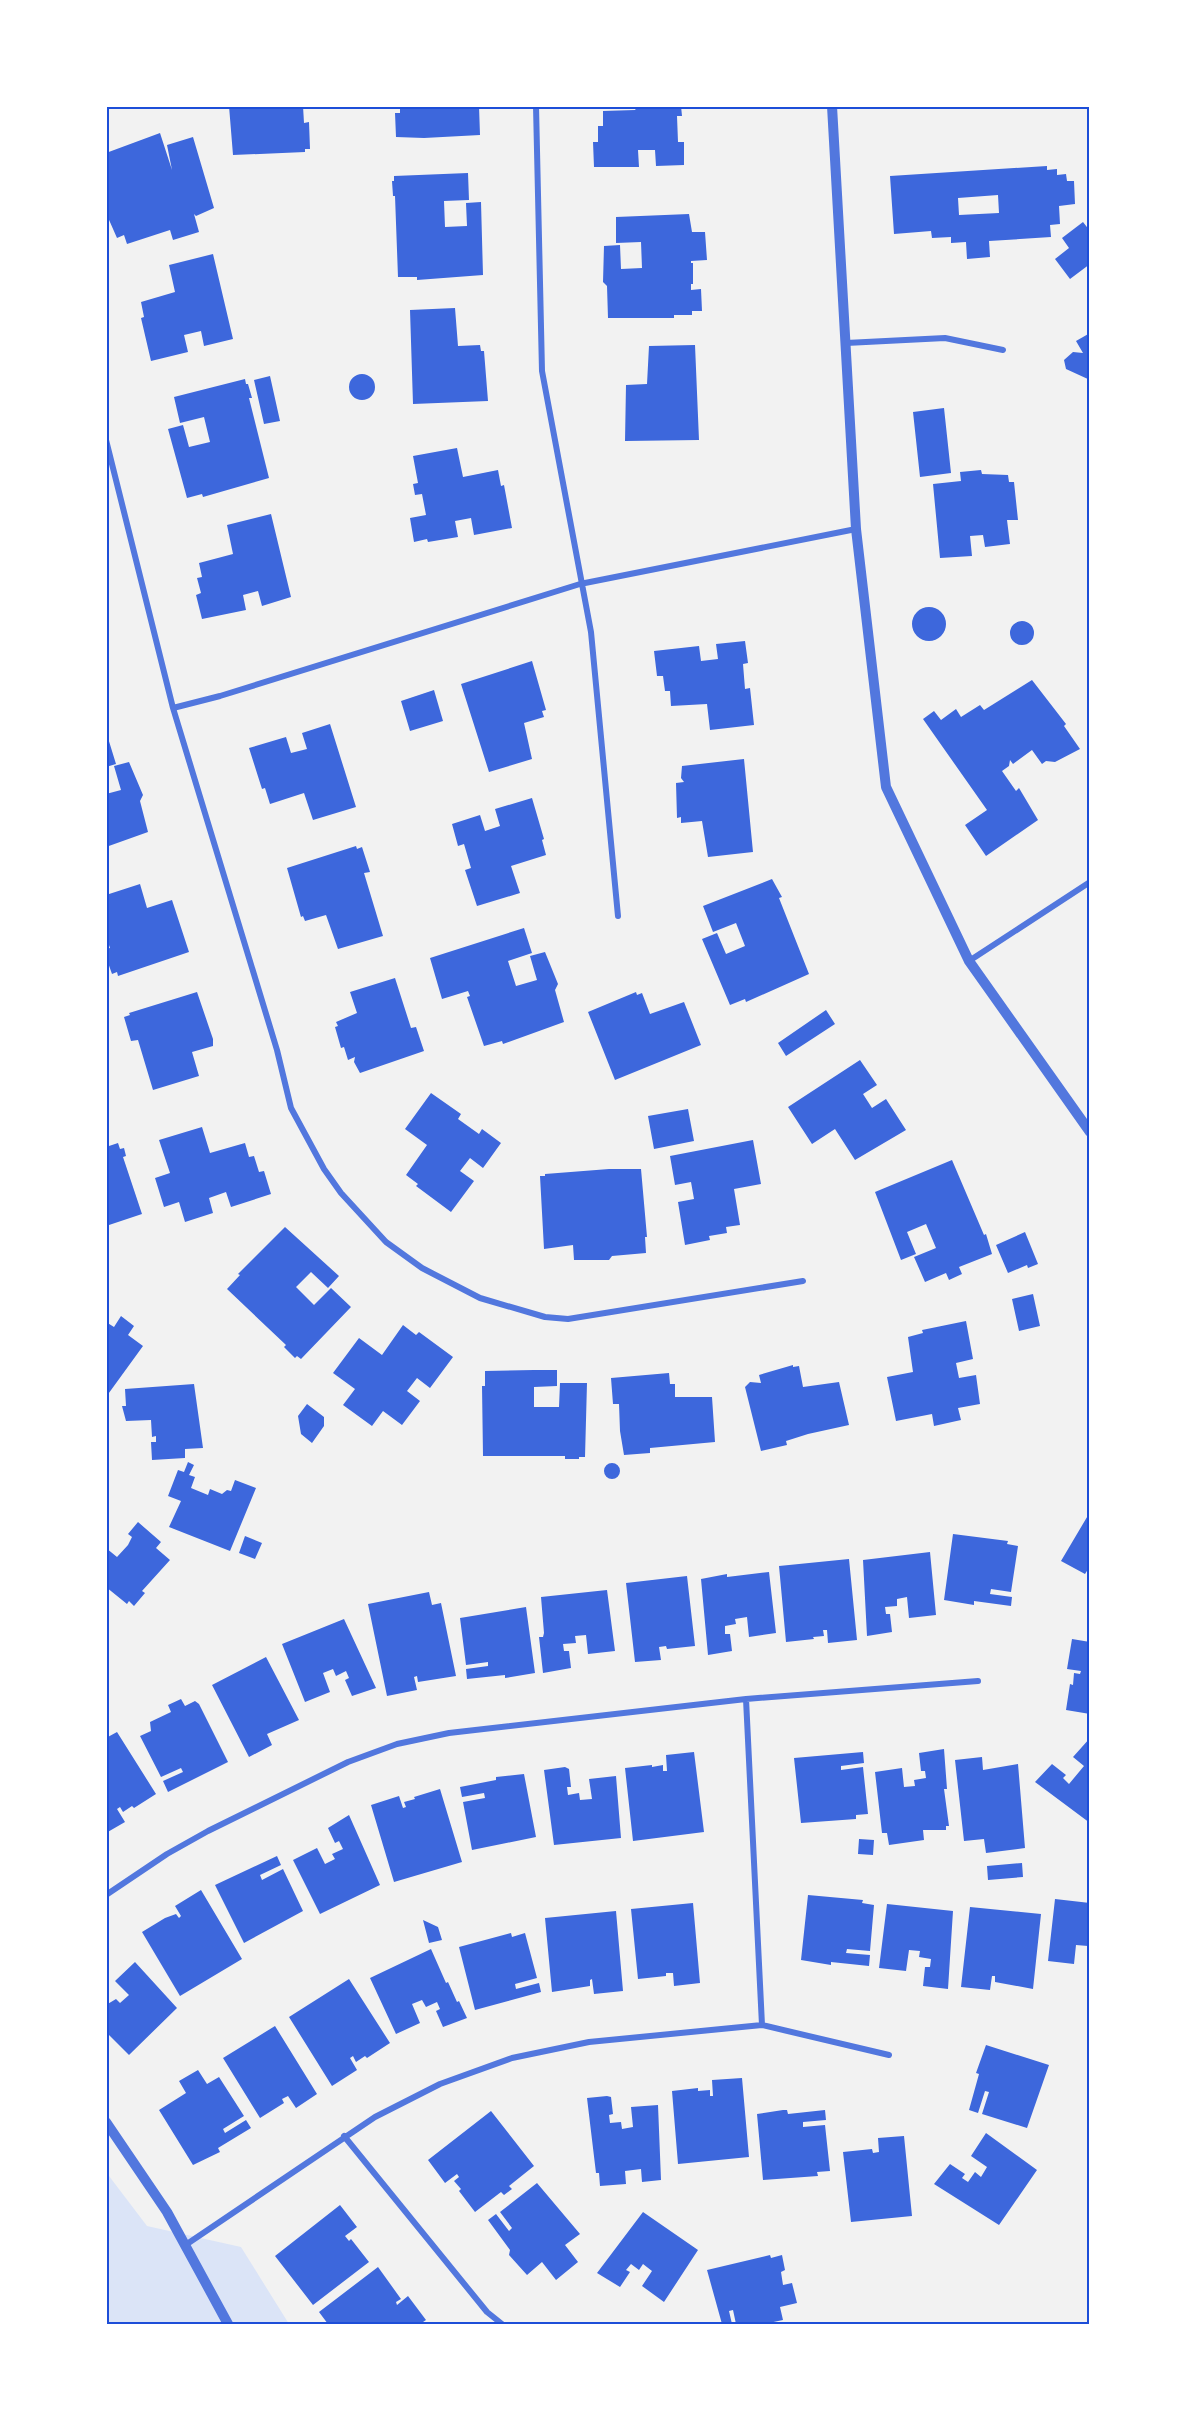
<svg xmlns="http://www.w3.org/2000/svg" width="1196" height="2431" font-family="'Nunito Sans',sans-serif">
<rect width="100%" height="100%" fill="#f2f2f2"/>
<path fill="#dbe4f7" d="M106,2172l41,54 94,21 48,77h-182z"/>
<path fill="#3d67dc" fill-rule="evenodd" d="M229,106h74l1,17 5,-1 1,27h-5v3l-72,3z
M400,106h79l1,29 -56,3 -28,-1 -1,-24h5z
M638,106h43l1,10h-5l1,26h6v23l-28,1 -1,-16h-17l1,17h-45l-1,-25h5v-16h5v-15l32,-1z
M160,133l12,37 -5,-25 26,-8 21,71 -18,8 -2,-2 5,18 -26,8 -3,-10 -43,14 -3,-9 -7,3 -11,-25v-60z
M1047,166v4l10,-1v6l9,-1 1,7h7l1,23 -16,2 1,18 -10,1 1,12 -62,4 1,16 -23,2 -1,-17 -15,1v-6l-19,1 -1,-7 -37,3 -4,-58zM998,195l1,18 -40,2 -1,-17z
M468,173l1,27 -25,1 1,26 22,-1 -1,-23 15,-1 2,73 -66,5v-3h-19l-3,-81h-2l-1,-15h2v-5z
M689,214l3,18h13l2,28 -16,1v2h2v21h-2v6l10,-1 1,22h-10v4h-18v3h-66l-1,-32 -4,-4 1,-36 16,-1 1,24 21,-1 -1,-26 -25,1v-26z
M1083,222l7,9v33l-20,15 -15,-20 14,-11 -7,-10z
M213,254l20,85 -29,7 -3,-15 -17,4 4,17 -37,9 -10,-43 3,-1 -3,-15 34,-10 -6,-27z
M455,308l3,38 22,-1 1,6h3l4,50 -75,3 -3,-94z
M1090,333v47l-24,-11 -2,-9 9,-8 10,1 -7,-12z
M695,345l4,95 -74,1 1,-56 21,-1 2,-38z
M349 387a13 13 0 1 1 26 0a13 13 0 1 1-26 0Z
M270,376l10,45 -16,3 -10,-44z
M245,379l1,5h2l4,14h-3l20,80 -66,19 -1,-3 -15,4 -19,-69 15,-4 6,22 21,-5 -6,-25 -24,6 -6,-26z
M944,408l7,65 -31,4 -7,-65z
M457,448l6,29 35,-7 3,16 3,-1 8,43 -38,7 -3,-17 -16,3 3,16 -30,5 -1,-3 -13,3 -4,-24 16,-3 -4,-21 -7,1 -2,-11 5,-1 -5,-27z
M981,470l1,4 26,1 1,7h5l4,38h-11l3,24 -25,3 -2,-12 -13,1 2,20 -32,2 -7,-74 28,-3 -1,-9z
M271,514l20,83 -29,9 -4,-15 -15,4 3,15 -44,9 -6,-24 5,-2 -4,-15 5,-1 -3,-14 34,-9 -6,-29z
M912 624a17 17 0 1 1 34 0a17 17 0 1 1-34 0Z
M1010 633a12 12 0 1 1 24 0a12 12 0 1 1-24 0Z
M745,641l3,22 -5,1 2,25 5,-1 4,37 -44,5 -3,-26 -36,2 -1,-15h-5l-2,-15h-6l-3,-25 45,-5 2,15 17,-2 -2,-15z
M532,661l14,49 -4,1 2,6 -20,6 8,36 -43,13 -28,-88z
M1032,680l34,44 -2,2 16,23 -25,13 -9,-1 -4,3 -10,-14 -19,14 -3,-4 -1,6 -7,5 14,20 3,-3 19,32 -52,36 -21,-31 22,-15 -64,-91 11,-8 7,9 15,-11 5,8 19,-12 4,5z
M434,690l9,31 -33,10 -9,-30z
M330,724l26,83 -43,13 -9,-27 -34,11 -5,-16 -3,1 -13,-41 37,-11 5,16 16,-4 -5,-16z
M108,738l8,26 -10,3v-28z
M744,759l9,93 -45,5 -6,-36 -21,2v-6l-4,1 -1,-35 8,-1 -3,-4 1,-12z
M129,762l14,33 -3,6 8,31 -42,15v-53l15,-4 -7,-24z
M532,798l12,41 -2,1 4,15 -35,11 9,27 -43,13 -12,-36 6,-2 -7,-24 -6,2 -6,-22 28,-9 5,16 15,-5 -5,-17z
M356,846l1,3 5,-2 8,25 -6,1 19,63 -45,13 -12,-34 -21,6 -2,-5 -2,1 -14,-49z
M772,879l10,18 -3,1 30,76 -63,28 -1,-3 -15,6 -28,-66 15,-6 9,21 19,-8 -9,-23 -23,9 -10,-26z
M140,884l7,24 25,-8 17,52 -71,24 -1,-4 -5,2 -6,-17v-8l4,-1 -4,-12v-41z
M524,928l8,25 -24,8 8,25 21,-6 -7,-24 15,-4 13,32 -3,6 9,32 -61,22 -1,-3 -18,5 -17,-49 3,-1 -2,-5 -26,8 -12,-41z
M395,978l16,50 5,-1 8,24 -64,22 -6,-11 1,-5 -7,3 -4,-13 -3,1 -6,-21 3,-1 -2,-4 21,-9 -7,-21z
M197,992l16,47v7l-21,6 7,24 -46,14 -15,-50 -7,1 -7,-24 6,-2 -1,-2z
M636,992l1,3 5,-2 8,21 34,-12 17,43 -86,35 -27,-68z
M826,1010l9,14 -49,32 -8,-13z
M860,1060l17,25 -14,9 9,14 14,-9 20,31 -51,30 -20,-31 -23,15 -24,-37z
M431,1093l30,21 -3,5 21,15 3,-5 19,14 -18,25 -13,-10 -10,13 14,10 -23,31 -35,-26 2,-2 -12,-9 21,-30 -22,-16z
M688,1109l6,32 -40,8 -6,-33z
M202,1127l8,26 35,-10 4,14 5,-1 5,16 5,-1 7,23 -40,13 -5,-15 -17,6 4,15 -28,9 -6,-20 -15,5 -9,-29 15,-5 -11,-33z
M753,1140l8,44 -27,5 6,36 -14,2 1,6 -18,3 1,4 -25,5 -7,-43 16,-3 -3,-17 -16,3 -5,-29z
M118,1143l2,6 4,-1 2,8 -3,1 19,57 -36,12v-79z
M952,1160l32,75 2,-1 6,20 -33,13 3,7 -13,6 -3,-7 -21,9 -11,-25 22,-9 -10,-24 -19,8 9,22 -15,6 -26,-68z
M609,1169h32l6,68h-2l1,16 -34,3 -3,4h-35l-1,-15 -29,4 -4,-73h5v-2z
M285,1227l54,49 -11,12 -17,-16 -15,15 18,18 17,-17 20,19 -50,52 -4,-3 -2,2 -11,-11 2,-2 -59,-56 13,-14 -2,-1z
M1025,1232l13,32 -10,4 -1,-3 -19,8 -12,-28z
M1033,1294l7,32 -21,5 -7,-32z
M121,1316l13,10 -6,9 15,11 -37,51v-75l8,5z
M966,1321l7,38 -17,4 3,15 17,-3 4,29 -22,4 3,12 -27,6 -2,-12 -36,7 -9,-44 26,-5 -5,-35 15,-4 -1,-3z
M403,1325l13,10 3,-3 34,25 -23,31 -13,-10 -10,13 13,10 -18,24 -19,-14 -11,15 -29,-21 12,-16 -22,-16 26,-35 23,17z
M793,1365v2l6,-1 4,21 36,-5 10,43 -41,9 -22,7 1,4 -26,6 -16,-64 5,-5 11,1 -2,-8z
M534,1370h23v16l-23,1v20h25l1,-24h27l-2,74h-6v2h-14v-3h-82l-1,-70h3v-15z
M669,1373l1,11h5v13h37l3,45 -65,6v5l-26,2 -4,-24 -1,-27h-6l-2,-26z
M194,1384l9,64 -18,1v9l-33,2 -1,-18h5v-6l-4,1 -1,-17 -25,1 -4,-15h4l-1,-17z
M307,1404l17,13v9l-12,17 -11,-9 -3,-18z
M188,1462l6,3 -5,10 6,2 -4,11 17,7 2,-6 12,5 5,-4 4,1 4,-11 21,8 -26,63 -61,-24 12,-26 -13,-5 10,-26 6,2z
M604 1471a8 8 0 1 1 16 0a8 8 0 1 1-16 0Z
M1090,1512v54l-5,8 -24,-13z
M138,1522l23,20 -5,6 14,12 -28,31 3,2 -11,13 -5,-5 -2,3 -21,-17v-39l11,9 11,-12 4,-8 -4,-3z
M953,1534l55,7 -1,3 11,2 -7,46 -20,-3 -1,5 22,3 -1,9 -37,-5v4l-30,-5z
M245,1536l17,7 -7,16 -16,-6z
M930,1552l6,63 -27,3 -2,-21 -10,2v7l-12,1 1,7h4l2,18 -25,4 -4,-76z
M849,1559l8,81 -29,3 -1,-13h-4l1,6 -11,1 1,2 -28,3 -7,-76z
M769,1572l7,61 -27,4 -2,-20 -12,2 1,5 -11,2v8h5l2,17 -24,4 -7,-76 26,-5v3z
M687,1576l8,70 -28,3 -1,-3 -7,1 2,13 -26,2 -9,-79z
M607,1590l8,61 -27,3 -2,-19 -11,1 1,7 -13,1 1,7h5l2,17 -28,5 -4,-36h4l1,-4 -3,-36z
M429,1592l3,13 9,-2 15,73 -38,6 -1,-6 -3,1 3,13 -30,6 -19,-92z
M526,1607l9,66 -30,5v-3l-38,4 -1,-10 22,-3v-4l-22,3 -6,-47z
M344,1619l32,69 -24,8 -7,-16 4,-2 -3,-7 -10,5 -3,-7 -10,4 7,19 -25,10 -23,-58z
M1072,1639l18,3v72l-24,-4 4,-26 3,1 1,-12 6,1 1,-3 -14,-2z
M266,1657l33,63 -32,14 5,11 -23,12 -37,-72z
M181,1699l4,7 10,-5 4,3 29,58 -60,30 -5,-11 20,-9 -2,-4 -20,9 -21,-41 11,-5 -1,-9 21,-10 -3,-7z
M117,1732l39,62 -22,14 -2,-2 -9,6 -3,-5 -3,2 8,13 -19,11v-95z
M1090,1738v85l-55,-41 17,-18 14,11 -3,3 6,6 15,-18 -11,-9z
M944,1749l3,40h-3l5,37h-3v4h-23l1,10 -35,5 -2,-12h-5l-7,-61 27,-4 2,19 11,-1 -1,-6 12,-2 -1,-7h-4l-2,-18z
M694,1752l10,80 -71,9 -8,-73 27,-3v2l11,-2v6h4l-1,-16z
M863,1752l1,11 -23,3v4l22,-3 5,47 -12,1v4l-55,4 -7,-65z
M982,1757l1,13 35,-6 7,84 -39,5 -2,-14 -20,2 -9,-81z
M565,1767l4,2 2,18h-4l1,8 11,-2 1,7 12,-1 -3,-20 27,-3 5,62 -67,7 -10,-75z
M524,1774l12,63 -64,13 -9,-48 22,-4 -1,-5 -22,4 -2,-10 36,-7v-3z
M440,1789l22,73 -68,20 -23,-77 28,-9 4,12 3,-1 -2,-5 11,-3 -1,-2z
M349,1815l31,70 -60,29 -27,-54 24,-12 8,16 10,-5 -3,-5 11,-5 -4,-8 -4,2 -7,-15z
M859,1839l15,1 -1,15 -15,-1z
M277,1856l4,9 -21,10 2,5 21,-11 20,42 -59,32 -29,-58z
M1022,1863l1,14 -35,3 -1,-14z
M201,1890l41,69 -62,37 -38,-64 23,-14 11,-4 3,4 2,-2 -6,-10z
M808,1895l55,5 -1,3 12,2 -4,46 -23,-2 -1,4 24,2 -1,11 -38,-4v3l-30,-5z
M1055,1899l35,4v50h-3l1,-7 -12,-1 -2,19 -26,-3z
M693,1903l7,80 -26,3 -1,-13h-7v3l-28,3 -7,-70z
M887,1904l66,7 -5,78 -25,-3 2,-19h5l1,-8 -12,-2 1,-6 -11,-1 -3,21 -27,-3z
M970,1907l71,7 -8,75 -38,-7v-6h-3l-2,14 -29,-3z
M616,1911l7,80 -29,3 -2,-15 -2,1v6l-38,6 -7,-74z
M423,1920l15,7 4,13 -13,3z
M511,1933l1,4 13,-4 12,45 -22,6 1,5 23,-6 2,9 -66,18 -16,-63z
M431,1949l15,34 2,-1 9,20 2,-1 8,17 -24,9 -7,-16 4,-2 -3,-7 -11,5 -4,-7 -10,4 8,19 -24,11 -26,-56z
M135,1962l42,46 -48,47 -23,-23v-27l10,-6 4,4 9,-8 -14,-14z
M349,1979l41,64 -23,15 -2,-2 -9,6 -3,-6 -3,2 7,12 -25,16 -43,-69z
M275,2026l42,68 -21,14 -8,-12 -6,3 2,4 -24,15 -37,-60z
M986,2045l63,20 -22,63 -45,-14 7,-22 -4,-1 -7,22 -9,-3 10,-36 -3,-1z
M198,2070l9,14 12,-7 25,39 -21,13 2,4 21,-13 5,8 -33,20 2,4 -27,13 -34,-55 27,-17 -7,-12z
M742,2078l7,79 -71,7 -6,-73 26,-3v3l12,-1v6h3l-1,-16z
M607,2096l4,1 2,17 -4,1 1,8 11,-1 1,7 11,-2 -2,-20 27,-2 3,75 -19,2 -1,-13 -16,2 1,13 -26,2 -1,-13h-3l-9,-75z
M783,2110h4l1,4 37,-4 1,10 -23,2v5l22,-2 5,46 -13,1 1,4 -55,4 -6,-66z
M491,2111l43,55 -25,20 3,3 -8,6 -3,-3 -26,20 -16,-21 2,-2 -7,-8 5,-4 -2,-3 -12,9 -17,-23z
M986,2133l51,37 -38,55 -65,-41 16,-20 15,10 -3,4 6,4 7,-10 6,5 6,-10 -16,-11z
M904,2136l8,80 -61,6 -8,-70 29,-3 1,4 6,-1 -1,-14z
M537,2183l43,51 -15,11 13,17 -22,18 -14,-18 -15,13 -18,-20 1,-5 -22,-30 8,-6 13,17 3,-3 -12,-16z
M340,2205l17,22 -12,9 4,5 2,-2 18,23 -56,43 -38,-49z
M643,2212l55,38 -34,52 -22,-16 10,-15 -9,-7 -4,6 -8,-6 -5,6 4,2 -10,15 -23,-14z
M770,2255l1,3 11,-3 3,15 -4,2 2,13 9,-2 5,20 -17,4 3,13 -19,4h-28l-3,-14 -4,1 3,13h-10l-15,-54z
M378,2267l23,32 -5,3 1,3 11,-9 18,24 -6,4h-92l-9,-12z"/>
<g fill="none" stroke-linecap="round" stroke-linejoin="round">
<path stroke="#5277de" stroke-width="6" d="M536,106l6,265 49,261 27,284
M846,343l99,-5 58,12
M106,440l67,268 104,342 14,58 33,61 17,24 45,49 36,26 58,30 65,19 23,2 235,-38
M173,708l47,-12 360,-112 276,-55
M969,961l121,-79
M746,1699l16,326
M106,1895l61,-41 41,-23 140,-69 49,-18 52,-11 297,-34 232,-18
M344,2136l143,176 15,12
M184,2246l191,-129 65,-33 72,-26 77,-16 173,-17 127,30"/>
<path stroke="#5277de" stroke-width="10" d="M832,106l24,423 30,258 83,174 121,171
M106,2122l61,90 61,112"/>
</g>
<rect width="1196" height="2431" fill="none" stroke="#ffffff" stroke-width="216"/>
<rect x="108" y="108" width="980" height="2215" fill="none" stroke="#1d4ed8" stroke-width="2"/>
</svg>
